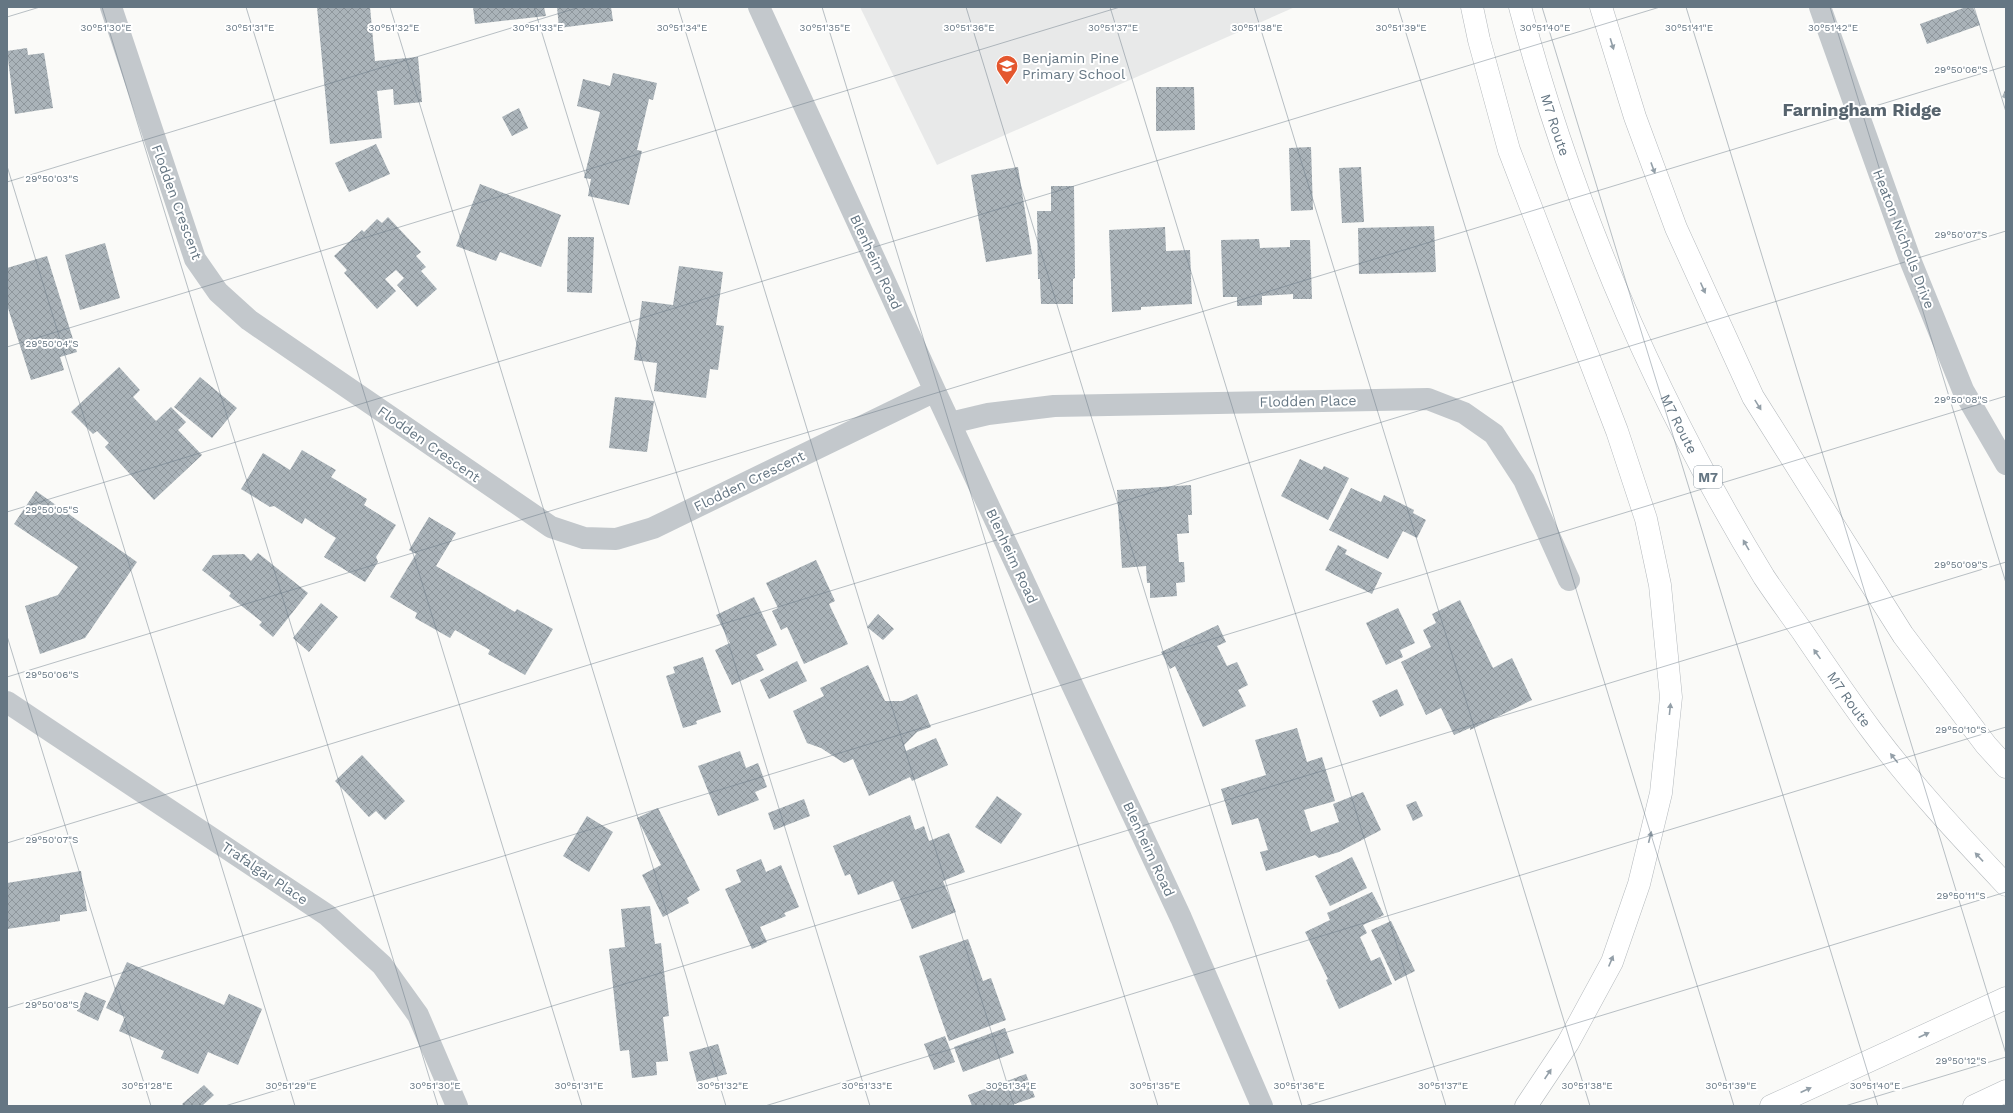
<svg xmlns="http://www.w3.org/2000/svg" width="2013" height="1113" font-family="'Work Sans',sans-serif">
<defs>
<pattern id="building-cross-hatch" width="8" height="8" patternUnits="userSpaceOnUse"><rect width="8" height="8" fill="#aab3b9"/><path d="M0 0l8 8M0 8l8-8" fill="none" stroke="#8e969c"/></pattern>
</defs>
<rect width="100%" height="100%" fill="#fafaf8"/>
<path fill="#e8e9e9" d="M860,7h435l-358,158z"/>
<path fill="url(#building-cross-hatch)" d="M317,7h53l5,54 43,-4 4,45 -28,3 -1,-16 -16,2 5,47 -52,6z
M473,7h71l2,9 -71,8z
M557,7h54l2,14 -54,7z
M1966,7h7l7,18 -53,19 -7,-20z
M27,48l1,7 16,-2 9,55 -38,6 -8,-63z
M613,73l44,10 -4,17 -4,-1 -12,51 5,1 -13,54 -41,-9 3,-17 -7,-1 16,-66 -23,-6 6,-27 27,7z
M1156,87h38l1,43 -39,1z
M2006,88v11l-4,-2z
M519,108l9,20 -16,8 -10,-19z
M376,144l14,30 -41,18 -14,-29z
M1311,147l2,63 -22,1 -2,-63z
M1018,167l14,87 -46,8 -15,-87z
M1361,167l3,55 -22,1 -3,-55z
M480,184l81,31 -20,52 -41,-15 -4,9 -40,-15z
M1051,186h23l1,92 -2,1v25h-32l-1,-25h-2l-1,-68h14z
M388,217l33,35 -5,4 10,11 -5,4 16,18 -20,18 -20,-22 7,-7 -8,-8 -11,9 11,12 -19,18 -33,-36 3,-3 -13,-14 28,-26 2,2 13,-13 5,4z
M1434,226l2,46 -77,2 -1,-46z
M1165,227l1,24 24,-1 2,54 -51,3v3l-29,2 -3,-82z
M568,237h26l-2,56 -25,-1z
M1259,239l1,9 30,-1v-7h20l2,59h-19v-5l-31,2v9l-25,1v-9h-14l-2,-57z
M105,243l15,55 -40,12 -15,-55z
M47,256l30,96 -17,5 4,13 -33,10 -24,-75v-37z
M679,266l44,6 -7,53 8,1 -6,44 -8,-1 -4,29 -52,-7 3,-28 -23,-3 8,-59 31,4z
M119,367l21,23 -7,7 23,24 15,-14 15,15 -8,8 24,25 -48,45 -49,-53 4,-4 -12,-12 -4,3 -22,-22z
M200,377l37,31 -25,30 -38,-31z
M615,397l39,4 -7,51 -38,-4z
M302,450l34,20 -5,7 36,22 -3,6 32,20 -20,32 2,5 -13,20 -41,-25 12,-19 -31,-20 -3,6 -28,-18 -4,1 -29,-18 22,-36 27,17z
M1300,459l22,11 2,-4 25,12 -21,42 -47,-24z
M1191,485l1,30h-4l1,18 -12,1 2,28h5l1,20 -9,1 1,13 -27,2v-15h-3l-1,-17 -24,2 -5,-78z
M1351,488l30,14 3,-7 30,15 -1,3 13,7 -9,18 -14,-7 -15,28 -59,-29z
M36,491l101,71 -52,76 -45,16 -15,-48 33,-11 20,-28 -64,-43z
M429,517l27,16 -20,33 79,46 2,-3 36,20 -28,46 -37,-21 2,-4 -35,-20 -5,8 -35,-20 2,-5 -27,-16 26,-43 -7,-4z
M1338,545l9,5 -2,4 37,19 -10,21 -47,-24z
M258,553l50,40 -35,44 -14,-12 3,-3 -33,-26 2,-3 -29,-23 11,-15 31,-1 7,7z
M816,560l19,41 -6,3 19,40 -44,20 -17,-37 -6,3 -9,-19 6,-3 -12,-25z
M754,597l23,48 -21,10 8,15 -32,15 -17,-35 15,-7 -14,-28z
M1460,600l33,68 19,-10 20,42 -62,30v-2l-16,7 -13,-27 -15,7 -25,-53 30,-15 -8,-17 13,-7 -4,-9z
M321,603l17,14 -29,35 -16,-14z
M1398,608l17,35 -15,7 3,7 -17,8 -20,-42z
M878,614l16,15 -11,11 -16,-13z
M1218,625l8,17 -9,4 10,20 10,-4 11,23 -10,5 8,16 -43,21 -28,-61 -5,3 -9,-17z
M703,657l18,55 -25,9 1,3 -14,4 -17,-52 9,-3 -2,-6z
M797,661l10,20 -38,18 -9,-19z
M868,665l17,36h17l15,-7 14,33 -14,5 -13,13 2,6 30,-13 12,27 -36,16 -2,-4 -41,19 -16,-37 -9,4 -23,-15 -14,-5 -14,-32 31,-15 -4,-8z
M1397,689l7,16 -24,12 -8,-16z
M1297,728l10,34 15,-5 13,44 -31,9 7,22 28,-10 -6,-18 30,-12 18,38 -42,22 -20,6 -4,-3 -49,16 -6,-19 8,-2 -10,-32 -26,7 -11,-36 45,-14 -11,-35z
M740,751l6,17 12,-5 9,24 -12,5 4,8 -41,16 -20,-50z
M362,755l43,46 -20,19 -9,-9 -7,6 -34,-36z
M997,796l25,18 -21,30 -26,-17z
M804,799l6,17 -36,14 -6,-17z
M1416,801l7,15 -10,5 -7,-16z
M658,808l42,82 -13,8 2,5 -26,14 -21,-42 19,-10 -24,-47z
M910,815l5,15 9,-4 5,15 20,-8 16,39 -22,9 13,31 -44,17 -19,-48 -35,14 -8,-21 -5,2 -12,-30z
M587,816l26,16 -24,40 -26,-16z
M1352,857l15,31 -37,18 -15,-30z
M761,859l5,13 15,-7 18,42 -15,6 2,3 -26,11 7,15 -15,7 -27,-60 16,-7 -5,-12z
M81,871l6,40 -27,4v6l-53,8v-46z
M1372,892l12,23 -21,10 4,8 -7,4 11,24 9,-4 12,27 -53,25 -13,-29 2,-1 -23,-47 25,-12 -3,-7z
M650,906l5,38 6,-1 8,73 -6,1 5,44 -12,1 1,13 -25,3 -3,-28 -9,1 -11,-102 16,-2 -4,-38z
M1391,921l24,50 -20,10 -24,-51z
M968,939l15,42 8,-3 15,42 -57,21 -30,-85z
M127,962l97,43 5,-11 33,15 -24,56 -30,-13 -10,22 -37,-16 3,-7 -45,-20 6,-14 -19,-9z
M85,992l21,9 -8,20 -21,-10z
M1005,1028l9,25 -51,19 -9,-25z
M945,1036l10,26 -21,8 -10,-26z
M718,1044l9,30 -30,8 -8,-30z
M1026,1074l9,23 -26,9h-37l-4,-11z
M204,1085l10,10 -12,11h-18l-2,-2z"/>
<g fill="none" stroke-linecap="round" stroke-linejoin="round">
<g stroke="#b4b9bd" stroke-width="23">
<g id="highway">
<path d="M1472,7l7,33 30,110 108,281 29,88 14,66 11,112 -10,96 -22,91 -27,78 -44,81 -42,63"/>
<path id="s1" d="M1520,7c53,200 136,393 244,570 12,18 25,36 38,54 23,34 46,68 70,100 41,55 88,105 134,154"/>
<path d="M1601,7l34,110 41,111 77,169 150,238 83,110 20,22"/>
<path d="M1771,1106l235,-108"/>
<path d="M1974,1106l32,-15"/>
</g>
</g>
<path stroke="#c3c8cc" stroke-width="22" d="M111,7l84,252 23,33 31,28 302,207 33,11 32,1 37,-11 282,-137
M759,7l176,384 246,527 81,188
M1820,7l91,255 52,128 43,74
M950,423l38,-9 66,-8 374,-7 36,14 30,21 30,46 45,100
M7,702l320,213 55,50 36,50 39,91"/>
<use href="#highway" stroke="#fff" stroke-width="22"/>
</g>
<defs><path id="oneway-solid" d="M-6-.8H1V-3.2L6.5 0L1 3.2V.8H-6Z"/></defs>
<g fill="#939fa8">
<use href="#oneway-solid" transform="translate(1612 44) rotate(73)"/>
<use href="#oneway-solid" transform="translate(1653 168) rotate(70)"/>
<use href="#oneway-solid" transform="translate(1703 288) rotate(66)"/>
<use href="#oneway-solid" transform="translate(1758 405) rotate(58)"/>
<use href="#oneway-solid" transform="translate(1746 545) rotate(-120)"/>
<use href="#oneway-solid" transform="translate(1817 654) rotate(-125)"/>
<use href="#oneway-solid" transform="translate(1670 709) rotate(-84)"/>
<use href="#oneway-solid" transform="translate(1894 758) rotate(-129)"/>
<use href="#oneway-solid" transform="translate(1650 837) rotate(-76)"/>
<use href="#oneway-solid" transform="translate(1979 857) rotate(-133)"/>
<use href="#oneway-solid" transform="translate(1611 961) rotate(-67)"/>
<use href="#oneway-solid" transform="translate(1924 1035) rotate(-25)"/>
<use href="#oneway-solid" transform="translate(1548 1074) rotate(-56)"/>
<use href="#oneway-solid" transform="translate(1806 1090) rotate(-25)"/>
</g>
<path fill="none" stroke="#657683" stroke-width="1" stroke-opacity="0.45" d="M102,7l336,1099M246,7l336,1099M390,7l336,1099M534,7l336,1099M678,7l336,1099M822,7l336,1099M966,7l336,1099M1110,7l336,1099M1254,7l336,1099M1398,7l336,1099M1542,7l336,1099M1686,7l320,1047M1830,7l176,576M1974,7l32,105M7,17l33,-10M7,166l288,940M7,182l573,-175M7,347l1113,-340M7,512l1653,-505M7,636l144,470M7,677l1999,-611M7,843l1999,-612M7,1008l1999,-612M225,1106l1781,-544M765,1106l1241,-379M1305,1106l701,-214M1845,1106l161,-49"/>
<defs>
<g id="school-pin" transform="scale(1.15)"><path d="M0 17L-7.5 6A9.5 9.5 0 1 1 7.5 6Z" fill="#e4572e" stroke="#fff"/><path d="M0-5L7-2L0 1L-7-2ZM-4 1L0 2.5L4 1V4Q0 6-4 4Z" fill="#fff"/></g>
</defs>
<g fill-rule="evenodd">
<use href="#school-pin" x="1007" y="66"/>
</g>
<g text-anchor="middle" stroke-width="4" stroke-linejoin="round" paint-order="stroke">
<rect fill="#fff" stroke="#939fa8" stroke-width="1" x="1694" y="466" width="28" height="22" rx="3"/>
<g font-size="13" font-weight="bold" fill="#657683">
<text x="1708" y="482">M7</text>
</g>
<g font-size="14" fill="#657683" stroke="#fff" text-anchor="start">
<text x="1022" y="63">Benjamin Pine<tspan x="1022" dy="16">Primary School</tspan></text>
</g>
<g font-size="14" fill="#657683" stroke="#fff">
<text dy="5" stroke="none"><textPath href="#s1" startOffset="123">M7 Route</textPath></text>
<text transform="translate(177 202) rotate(70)" y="5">Flodden Crescent</text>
<text transform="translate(1904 239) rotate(69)" y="5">Heaton Nicholls Drive</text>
<text transform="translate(876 262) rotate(65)" y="5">Blenheim Road</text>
<text transform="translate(1308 401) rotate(-1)" y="5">Flodden Place</text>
<text dy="5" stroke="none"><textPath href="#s1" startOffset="447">M7 Route</textPath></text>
<text transform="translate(429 444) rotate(35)" y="5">Flodden Crescent</text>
<text transform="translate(749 481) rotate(-26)" y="5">Flodden Crescent</text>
<text transform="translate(1012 556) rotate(65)" y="5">Blenheim Road</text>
<text dy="5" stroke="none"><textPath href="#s1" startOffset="771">M7 Route</textPath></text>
<text transform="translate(1149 849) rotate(65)" y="5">Blenheim Road</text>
<text transform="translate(265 873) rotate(34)" y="5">Trafalgar Place</text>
</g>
<g font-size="18" font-weight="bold" fill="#57646e" stroke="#fff">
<text x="1862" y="116">Farningham Ridge</text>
</g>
</g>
<g font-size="10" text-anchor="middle" fill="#657683" stroke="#fff" stroke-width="4" stroke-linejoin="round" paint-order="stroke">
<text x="106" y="31">30°51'30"E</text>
<text x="250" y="31">30°51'31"E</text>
<text x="394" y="31">30°51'32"E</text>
<text x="538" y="31">30°51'33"E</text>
<text x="682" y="31">30°51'34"E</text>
<text x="825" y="31">30°51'35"E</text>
<text x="969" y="31">30°51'36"E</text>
<text x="1401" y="31">30°51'39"E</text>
<text x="1545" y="31">30°51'40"E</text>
<text x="1113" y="31">30°51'37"E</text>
<text x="1257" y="31">30°51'38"E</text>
<text x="1689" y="31">30°51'41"E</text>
<text x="1833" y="31">30°51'42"E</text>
<text x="1961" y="73">29°50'06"S</text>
<text x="52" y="182">29°50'03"S</text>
<text x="1961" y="238">29°50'07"S</text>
<text x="52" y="347">29°50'04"S</text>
<text x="1961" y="403">29°50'08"S</text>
<text x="52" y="513">29°50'05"S</text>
<text x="1961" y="568">29°50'09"S</text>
<text x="52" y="678">29°50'06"S</text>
<text x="1961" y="733">29°50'10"S</text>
<text x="52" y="843">29°50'07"S</text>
<text x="1961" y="899">29°50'11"S</text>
<text x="52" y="1008">29°50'08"S</text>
<text x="1961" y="1064">29°50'12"S</text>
<text x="147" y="1089">30°51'28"E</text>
<text x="291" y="1089">30°51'29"E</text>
<text x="435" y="1089">30°51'30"E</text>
<text x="579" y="1089">30°51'31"E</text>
<text x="723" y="1089">30°51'32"E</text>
<text x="867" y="1089">30°51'33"E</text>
<text x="1011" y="1089">30°51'34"E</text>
<text x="1155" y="1089">30°51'35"E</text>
<text x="1299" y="1089">30°51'36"E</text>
<text x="1443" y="1089">30°51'37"E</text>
<text x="1587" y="1089">30°51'38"E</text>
<text x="1731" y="1089">30°51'39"E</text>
<text x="1875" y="1089">30°51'40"E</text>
</g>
<rect width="2013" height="1113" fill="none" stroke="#657683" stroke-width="16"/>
</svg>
